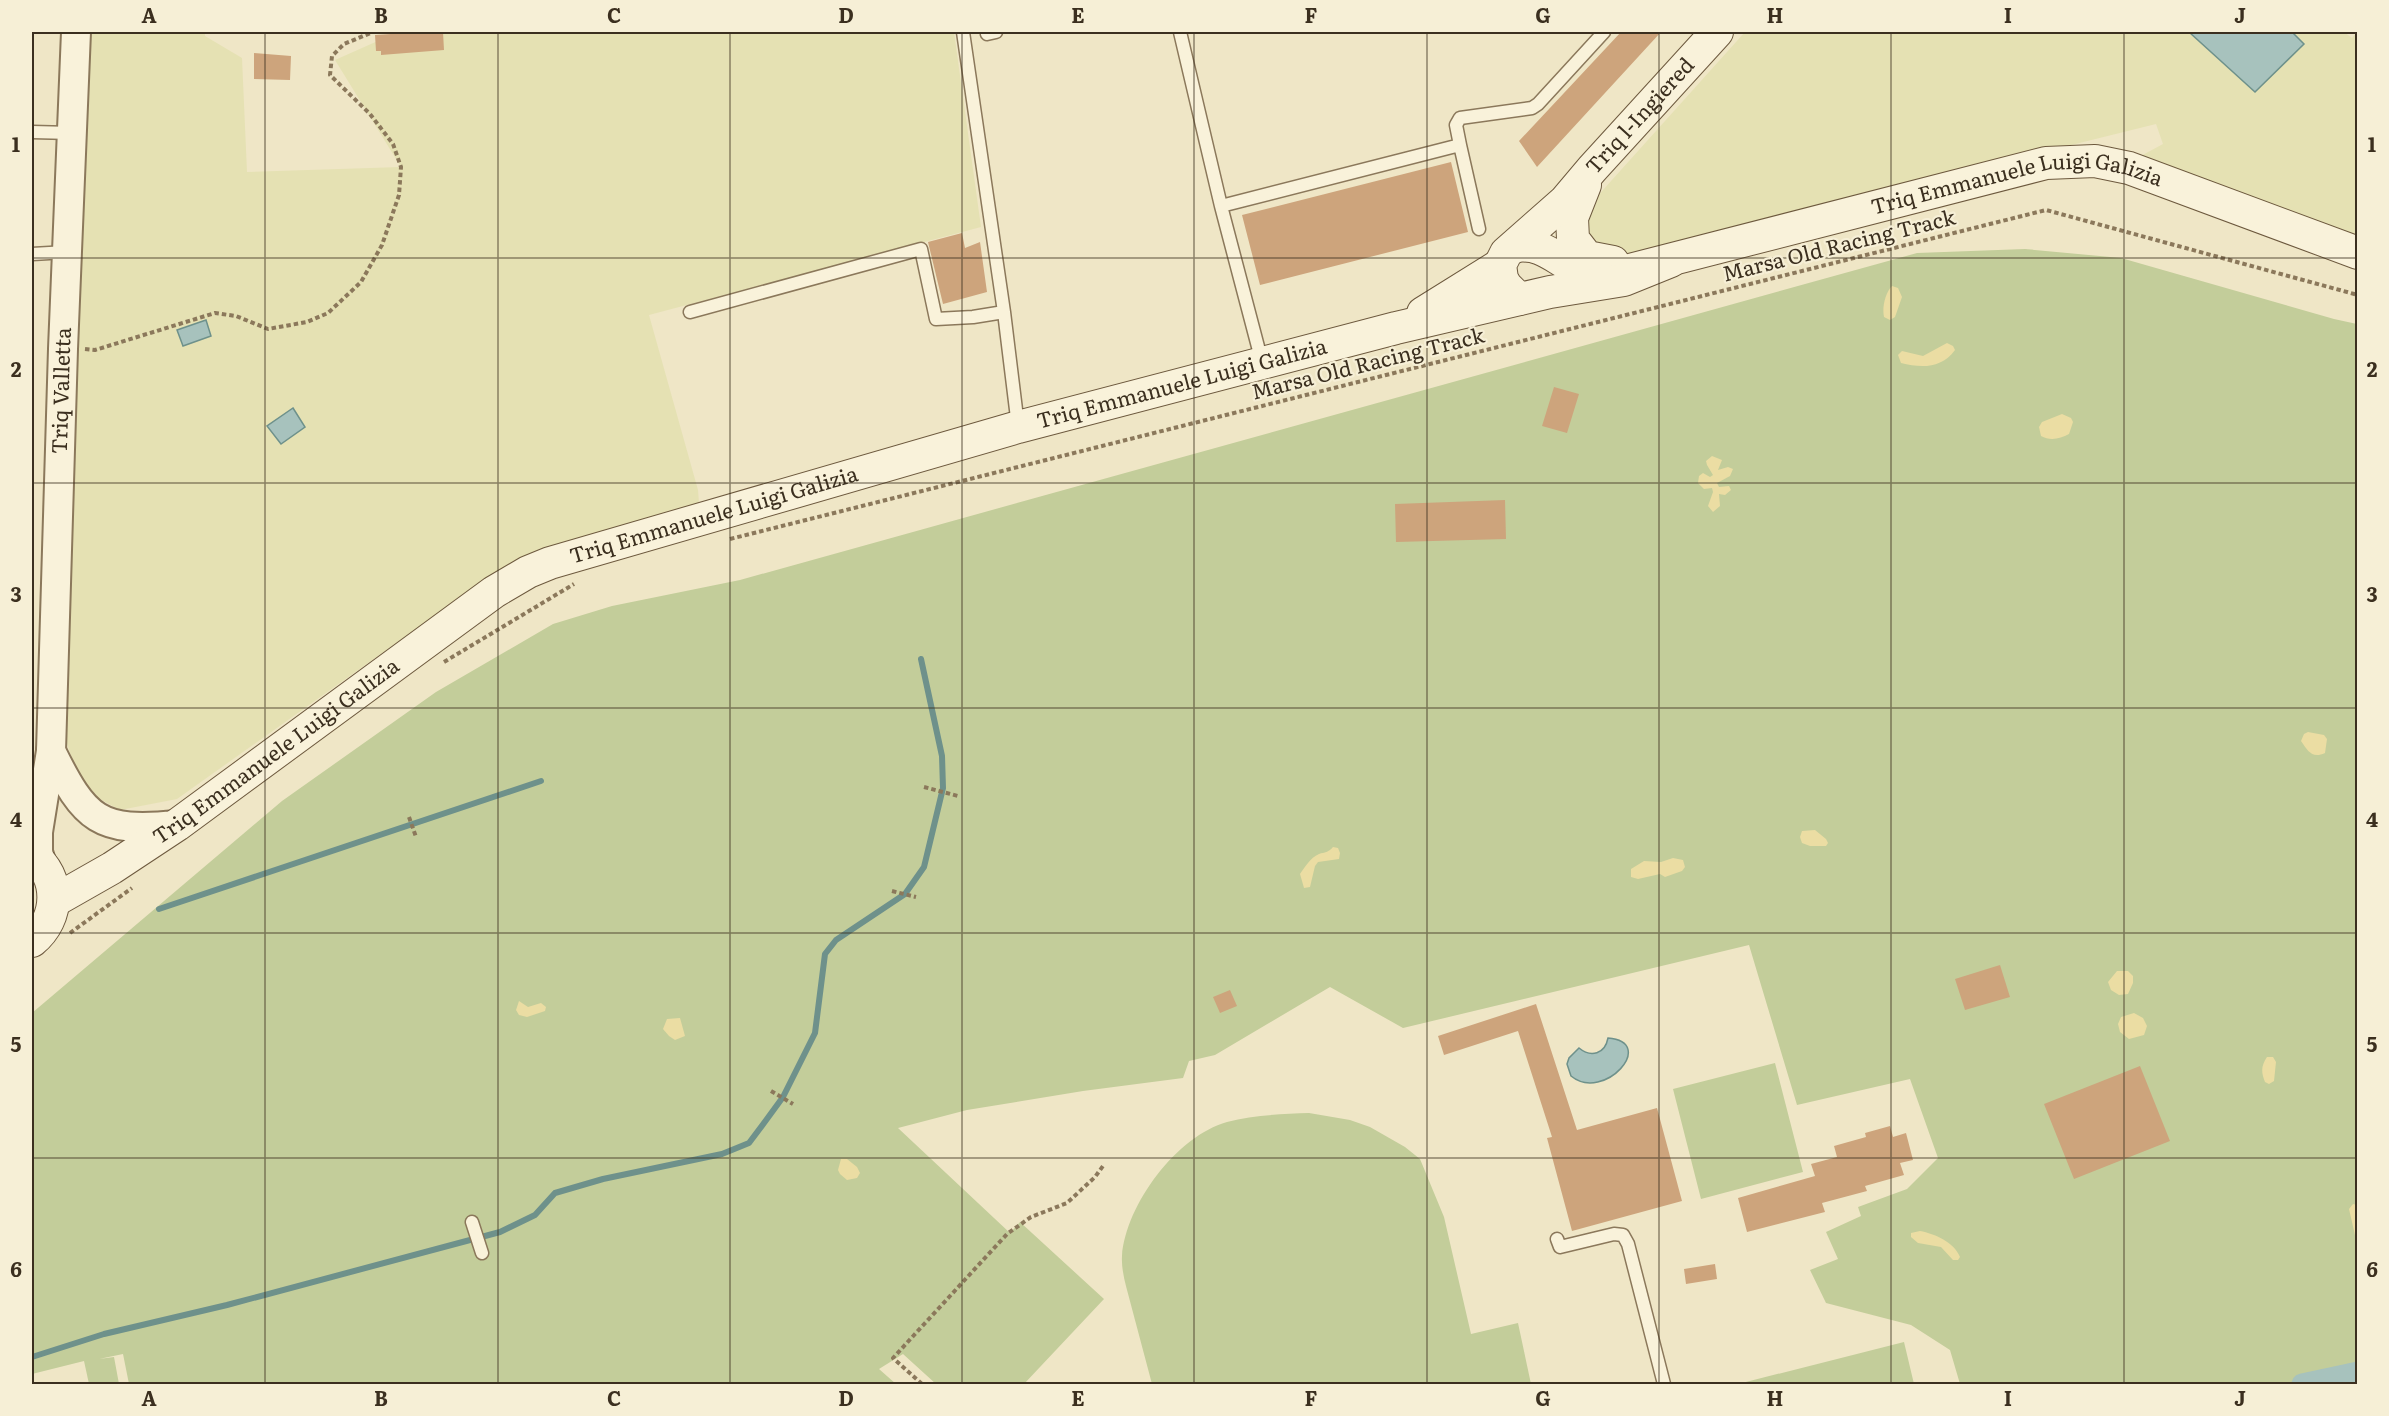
<svg xmlns="http://www.w3.org/2000/svg" width="2389" height="1416" font-family="Literata,serif">
<rect width="100%" height="100%" fill="#efe6c6"/>
<path fill="#e5e1b3" d="M89,32h116v4l37,22 5,114 154,-5 -66,-107 63,-28h556l27,195 -332,88 49,175 1,13 -163,48 -50,28 -309,220 -57,11 -39,-21 -18,-59z
M1745,32h599l8,6 5,-6v208l-220,-82 26,-14 -7,-20 -525,130 -44,-7 -2,-37z"/>
<path fill="#c3cd9a" d="M2025,249l96,9 213,61 23,5v1060h-397l-10,-34 -39,-25 -85,-22 -16,-33 28,-11 -12,-27 35,-16 -3,-9 49,-18 31,-31 -28,-79 -113,26 -48,-160 -346,83 -73,-41 -115,68 -26,6 -6,17 -100,13 -116,19 -69,18 112,105 10,-11 84,77 -80,85h-88l-33,-30 -24,15 17,15h-767l-6,-30 -24,5 15,-2 5,27h-30l-5,-23 -52,13v-361l250,-212 154,-109 117,-68 59,-18 128,-26 1177,-327z
M1775,1063l28,109 -102,27 -28,-110z
M1309,1113l41,7 20,7 35,20 15,12 24,58 27,117 47,-11 13,61h-379c-7,-26 -14,-53 -21,-79 -4,-16 -10,-33 -9,-49 4,-52 55,-120 105,-134 26,-7 55,-8 82,-9z
M1904,1342l10,42h-176z"/>
<path fill="#ebdda3" d="M1892,286l6,2 4,9 -7,20 -5,3 -6,-3c-2,-9 1,-24 8,-31z
M1947,343l6,3 2,4c-14,19 -34,18 -54,13l-3,-8 4,-4 21,5z
M2062,414l9,4 2,4 -4,12c-9,5 -19,7 -28,2l-2,-9 3,-5z
M1712,456l10,4 -4,10 10,-3 5,2 -3,7 -13,7 2,4 10,-1 2,4 -6,5 -6,-1 1,12 -7,6 -5,-6 5,-14 -1,-4 -8,1 -6,-6 1,-7 4,-3 7,4 3,-2 -6,-10 -1,-4z
M2308,732l16,3 3,4 -2,14c-13,6 -17,-2 -24,-12l3,-7z
M1815,830l11,9 2,4 -2,3h-16l-8,-3 -2,-6 2,-6z
M1333,847l5,1 2,5 -1,6 -21,3 -3,4 -5,21 -6,1 -4,-14c5,-7 10,-16 19,-20 6,-2 9,-1 14,-7z
M1673,858l10,2 2,7 -3,4 -17,6 -5,-3 -22,5 -7,-2v-8l13,-8 17,1z
M2117,971h11l5,5v7l-5,11 -9,1 -8,-5 -3,-8z
M519,1001l9,6 13,-4 5,4 -1,4 -18,6 -8,-2 -3,-5z
M2134,1013l9,5 4,8 -3,9 -15,4 -9,-7 -2,-8 3,-7z
M680,1018l5,18 -10,4 -6,-4 -6,-7 4,-10z
M2267,1057h6l3,5 -2,19 -5,3 -4,-2c-4,-10 -4,-16 2,-25z
M841,1159h6l10,8 3,6 -3,5 -10,2 -7,-6 -2,-4z
M2353,1204l4,1v39l-8,-35z
M1920,1231c15,3 34,11 40,26l-2,3h-5l-12,-13 -23,-4 -7,-6v-4z"/>
<path fill="#a7c2bd" stroke="#6e918b" stroke-width="1.5" d="M2189,32h103l12,12 -49,48z
M206,320l5,16 -28,10 -6,-16z
M293,408l12,19 -24,17 -14,-18z
M1608,1038c50,4 -4,65 -37,38l-4,-12 2,-6 10,-10c12,10 26,6 29,-10z"/>
<g fill="none" stroke-linecap="round" stroke-linejoin="round">
<path stroke="#6e918b" stroke-width="6" d="M159,909l382,-128
M32,1357l72,-23 123,-29 273,-73 35,-17 20,-22 48,-14 119,-25 27,-11 15,-20 19,-26 32,-64 10,-79 11,-14 69,-46 19,-27 19,-79 -1,-32 -21,-97"/>
<path stroke="#a7c2bd" stroke-width="21" d="M2302,1384l56,-12"/>
</g>
<path fill="#cda47c" d="M422,32h21l1,18 -63,5v-4h-5l-1,-16z
M1621,32h40l-124,135 -18,-26z
M254,53l37,3 -1,24 -36,-1z
M1451,162l17,70 -208,53 -18,-70z
M962,233l3,15 15,-6 7,50 -44,12 -15,-62z
M1554,387l25,7 -12,39 -25,-7z
M1505,500l1,39 -110,3 -1,-38z
M2000,965l10,32 -45,13 -10,-31z
M1230,990l7,16 -17,7 -7,-16z
M1536,1004l41,126 80,-22 25,93 -110,30 -25,-93 5,-1 -34,-106 -74,24 -6,-19z
M2140,1066l30,75 -96,38 -30,-75z
M1890,1126l3,11 13,-4 7,27 -13,3 4,12 -39,11 2,5 -45,12 3,9 -78,20 -9,-34 77,-22 -4,-12 26,-7 -3,-11 32,-9 -1,-4z
M1715,1264l2,15 -31,5 -2,-15z"/>
<g fill="none" stroke-linecap="round" stroke-linejoin="round">
<g stroke="#8b785b" stroke-width="15">
<path id="service" d="M963,32l41,280 14,114
M1180,32l41,174 41,156
M987,34l9,-2
M32,132l40,1
M1460,145l-4,-20 4,-7 72,-10 6,-4 66,-72
M1221,206l239,-61 19,84
M32,254l35,-2
M690,312l231,-63 15,70 37,-2 31,-5
M472,1222l10,31
M1557,1239l3,8 54,-13 9,1 5,9 36,140"/>
</g>
<g stroke="#8b785b" stroke-width="32">
<g id="tertiary">
<path d="M51,751c34,69 48,82 126,74"/>
<path id="s1" d="M42,865l-4,-13v-20l13,-81 12,-402 13,-317"/>
</g>
</g>
<g stroke="#6d593e" stroke-width="34">
<g id="secondary">
<path d="M1585,185l-13,33 1,21 14,18 26,5"/>
<path id="s2" d="M1516,246c33,-4 42,20 73,26 11,2 25,-1 37,-1l420,-108 49,-2 34,7 229,85"/>
<path id="s3" d="M1519,299l-13,-13 -4,-7 -2,-14 6,-12 59,-52 27,-32 125,-137"/>
<path d="M1423,313l77,-48"/>
<path d="M32,855c29,22 28,63 0,86"/>
<path id="s4" d="M54,901l58,-33 65,-43 317,-233 34,-20 22,-9 468,-136 378,-99 154,-36 74,-12 47,-19"/>
</g>
</g>
<path stroke="#8b785b" stroke-width="4" stroke-dasharray="4.5 3" stroke-linecap="butt" d="M85,349l10,1 120,-37 21,3 32,13 39,-7 21,-9 33,-31 21,-37 17,-50 2,-28 -8,-23 -23,-30 -40,-39 2,-19 12,-12 29,-12
M730,539l1316,-329 312,85
M444,662l130,-78
M924,787l34,9
M409,817l7,20
M892,891l24,6
M70,933l62,-45
M771,1091l22,13
M922,1384l-29,-26 114,-124 24,-17 36,-14 28,-26 8,-11"/>
<use href="#service" stroke="#f9f2da" stroke-width="12"/>
<use href="#tertiary" stroke="#f9f2da" stroke-width="28"/>
<use href="#secondary" stroke="#f9f2da" stroke-width="32"/>
</g>
<path fill="none" stroke="#3b2f1f" stroke-width="1.5" stroke-opacity="0.55" d="M265,32v1352M498,32v1352M730,32v1352M962,32v1352M1194,32v1352M1427,32v1352M1659,32v1352M1891,32v1352M2124,32v1352M32,258h2326M32,483h2326M32,708h2326M32,933h2326M32,1158h2326"/>
<g text-anchor="middle" stroke-width="4.5" stroke-linejoin="round" paint-order="stroke">
<g font-size="21" fill="#3b2f1f" stroke="#f6efd6">
<text dy="7" stroke="none"><textPath href="#s3" startOffset="246">Triq l-Ingiered</textPath></text>
<text dy="7" stroke="none"><textPath href="#s2" startOffset="519">Triq Emmanuele Luigi Galizia</textPath></text>
<text transform="translate(1839 246) rotate(-14)" y="7">Marsa Old Racing Track</text>
<text transform="translate(1368 364) rotate(-14)" y="7">Marsa Old Racing Track</text>
<text dy="7" stroke="none"><textPath href="#s4" startOffset="1258">Triq Emmanuele Luigi Galizia</textPath></text>
<text dy="7" stroke="none"><textPath href="#s1" startOffset="476">Triq Valletta</textPath></text>
<text dy="7" stroke="none"><textPath href="#s4" startOffset="772">Triq Emmanuele Luigi Galizia</textPath></text>
<text dy="7" stroke="none"><textPath href="#s4" startOffset="268">Triq Emmanuele Luigi Galizia</textPath></text>
</g>
</g>
<rect width="2389" height="1416" fill="none" stroke="#f6efd6" stroke-width="66"/>
<rect x="33" y="33" width="2323" height="1350" fill="none" stroke="#3b2f1f" stroke-width="2"/>
<g font-size="20" text-anchor="middle" font-weight="bold" fill="#3b2f1f">
<text x="149" y="23">A</text>
<text x="381" y="23">B</text>
<text x="614" y="23">C</text>
<text x="846" y="23">D</text>
<text x="1078" y="23">E</text>
<text x="1311" y="23">F</text>
<text x="1543" y="23">G</text>
<text x="1775" y="23">H</text>
<text x="2008" y="23">I</text>
<text x="2240" y="23">J</text>
<text x="16" y="152">1</text>
<text x="2372" y="152">1</text>
<text x="16" y="377">2</text>
<text x="2372" y="377">2</text>
<text x="16" y="602">3</text>
<text x="2372" y="602">3</text>
<text x="16" y="827">4</text>
<text x="2372" y="827">4</text>
<text x="16" y="1052">5</text>
<text x="2372" y="1052">5</text>
<text x="16" y="1277">6</text>
<text x="2372" y="1277">6</text>
<text x="149" y="1406">A</text>
<text x="381" y="1406">B</text>
<text x="614" y="1406">C</text>
<text x="846" y="1406">D</text>
<text x="1078" y="1406">E</text>
<text x="1311" y="1406">F</text>
<text x="1543" y="1406">G</text>
<text x="1775" y="1406">H</text>
<text x="2008" y="1406">I</text>
<text x="2240" y="1406">J</text>
</g>
</svg>
